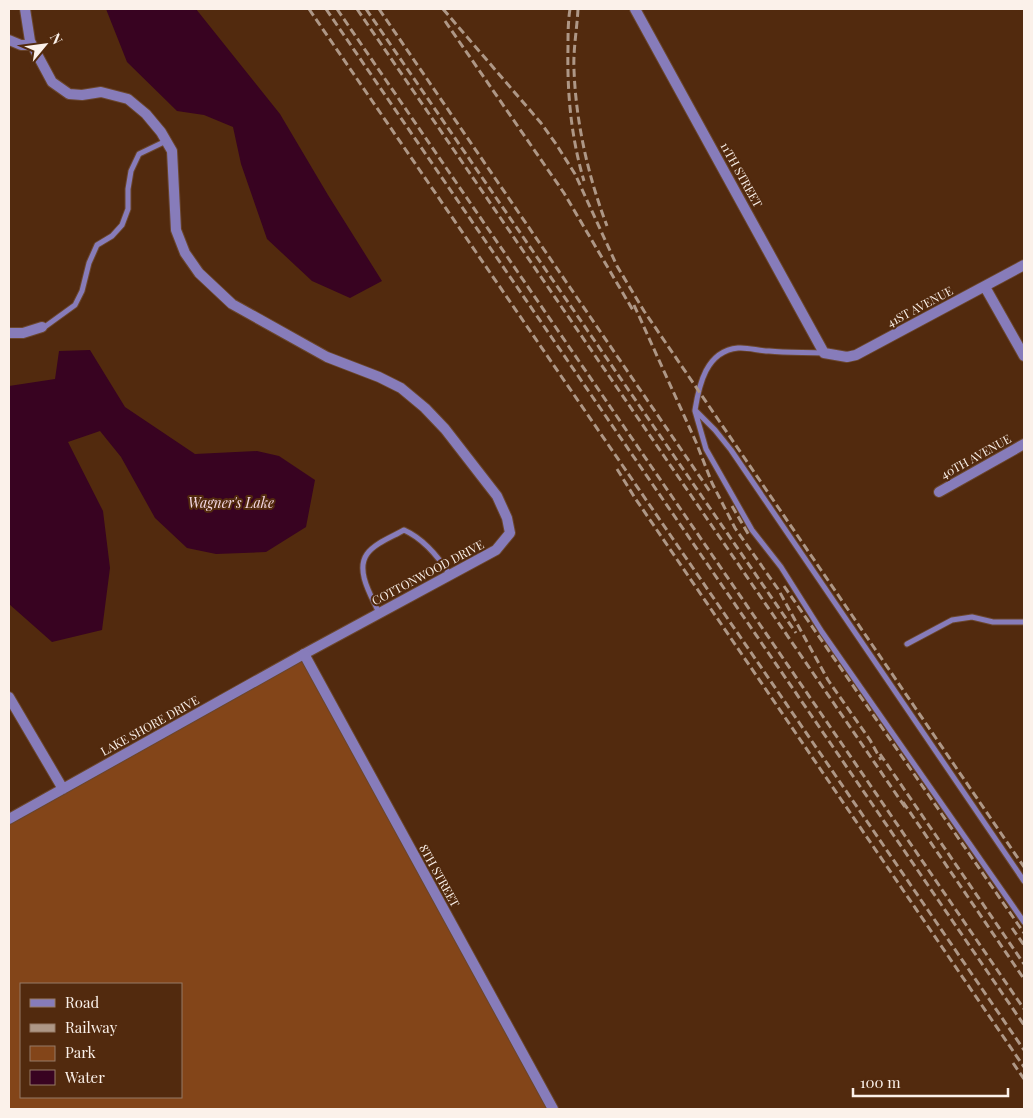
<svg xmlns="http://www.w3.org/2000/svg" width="1033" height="1118" font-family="'Playfair Display',serif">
<rect width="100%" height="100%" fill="#522a0e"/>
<path fill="#834519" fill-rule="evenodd" d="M304,654l249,455h-544v-290zM21,984h160v113h-160z"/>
<path fill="#380321" d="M106,9h90l84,105 48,81 54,86 -32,17 -38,-17 -45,-42 -26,-75 -8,-37 -29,-12 -27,-4 -50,-49z
M90,350l35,57 70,47 62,-3 22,5 36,24 -9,47 -40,25 -50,2 -29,-6 -32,-30 -34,-61 -21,-26 -32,11 35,69 7,57 -8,62 -50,12 -43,-38v-218l46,-7 4,-28z"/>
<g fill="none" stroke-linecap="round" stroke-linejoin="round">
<g stroke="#6a462d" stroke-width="7">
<path id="service" d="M42,327l4,-1 29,-21 7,-14 7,-28 8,-18 15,-9 10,-11 6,-16v-20l3,-18 8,-17 27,-13
M824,353c-18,-1 -37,0 -55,-2 -10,0 -21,-4 -31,-3 -32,3 -39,37 -43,62l20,20 16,20 293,431
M695,411l11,38 46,81 29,37 41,65 202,290
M379,613c-7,-16 -24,-42 -12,-59 8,-11 25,-17 37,-24 20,9 34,26 46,45
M907,644l45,-24 20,-3 21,5h31"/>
</g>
<g stroke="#6a462d" stroke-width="12">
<path id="minor" d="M635,9l189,344 23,4 9,-2 168,-90
M9,40l12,5h11
M985,287l39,69
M9,333h14l19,-6
M939,492l85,-48
M9,697l54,92
M9,819l295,-165 192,-104 14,-17 -3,-15 -10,-22 -52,-67 -20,-21 -24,-20 -22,-11 -52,-20 -95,-53 -33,-31 -14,-20 -9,-23 -4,-79 -11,-19 -15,-18 -18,-15 -27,-7 -19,3 -13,-1 -17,-12 -22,-41 -5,-32"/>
</g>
<g stroke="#6a462d" stroke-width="12">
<path id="tertiary" d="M304,654l249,455"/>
</g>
<use href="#service" stroke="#877cba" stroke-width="5"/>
<use href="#minor" stroke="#877cba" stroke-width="10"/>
<use href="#tertiary" stroke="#877cba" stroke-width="10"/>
<path stroke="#ae9786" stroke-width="3" stroke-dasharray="8 4" stroke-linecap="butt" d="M309,9l715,1041
M326,9l698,1016
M337,9l687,1000
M357,9l548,798
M366,9l430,624
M379,9l332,484
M443,9l98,114 15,21 19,30 42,92 27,45 380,556
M570,9c-2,12 -2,26 -2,38 -1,46 3,90 16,134
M578,9c-1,20 -5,41 -4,61 2,53 14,106 33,156
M445,21l119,172 70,119
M634,305l62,137 16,41 23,45 43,61 50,91 42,60 11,20
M617,469l18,29 389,569
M732,506l18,31
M784,586l240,347
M880,754l144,210
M903,802l121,177
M1012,928l12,17
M1013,1063l11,16"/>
</g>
<g text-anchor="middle" stroke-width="4" stroke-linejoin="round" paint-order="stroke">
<g font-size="12" fill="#fbf1ea" stroke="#522a0e">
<text transform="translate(741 175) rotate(61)" y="4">11TH STREET</text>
<text transform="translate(920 307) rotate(-28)" y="4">41ST AVENUE</text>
<text transform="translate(976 457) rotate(-29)" y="4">40TH AVENUE</text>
<text transform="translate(428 573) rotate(-28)" y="4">COTTONWOOD DRIVE</text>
<text transform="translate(150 726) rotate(-29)" y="4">LAKE SHORE DRIVE</text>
<text transform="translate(439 876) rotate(61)" y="4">8TH STREET</text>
</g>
<g font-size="14" font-style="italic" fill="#f3d7e2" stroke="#522a0e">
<text x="231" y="508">Wagner's Lake</text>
</g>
</g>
<rect width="1033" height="1118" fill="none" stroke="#fbf1ea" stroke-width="20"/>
<rect x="20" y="983" width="162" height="115" fill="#522a0e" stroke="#967a66"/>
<rect x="30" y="999" width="25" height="8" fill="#877cba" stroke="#967a66"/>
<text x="65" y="1008" font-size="15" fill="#fbf1ea">Road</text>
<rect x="30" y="1024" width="25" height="8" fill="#ae9786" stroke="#967a66"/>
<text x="65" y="1033" font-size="15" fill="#fbf1ea">Railway</text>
<rect x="30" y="1046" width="25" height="15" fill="#834519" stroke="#967a66"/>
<text x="65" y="1058" font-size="15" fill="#fbf1ea">Park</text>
<rect x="30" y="1070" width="25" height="15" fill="#380321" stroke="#967a66"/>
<text x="65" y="1083" font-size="15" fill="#fbf1ea">Water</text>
<g transform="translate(45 45) rotate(61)" stroke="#522a0e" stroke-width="4" paint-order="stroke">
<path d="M0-4L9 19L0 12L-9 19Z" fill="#fbf1ea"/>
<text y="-8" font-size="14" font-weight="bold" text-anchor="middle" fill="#fbf1ea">N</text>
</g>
<path d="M853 1088v8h155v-8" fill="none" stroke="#fbf1ea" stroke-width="2.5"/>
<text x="860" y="1088" font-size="15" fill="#fbf1ea" stroke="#522a0e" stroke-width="4" paint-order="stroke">100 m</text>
</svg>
